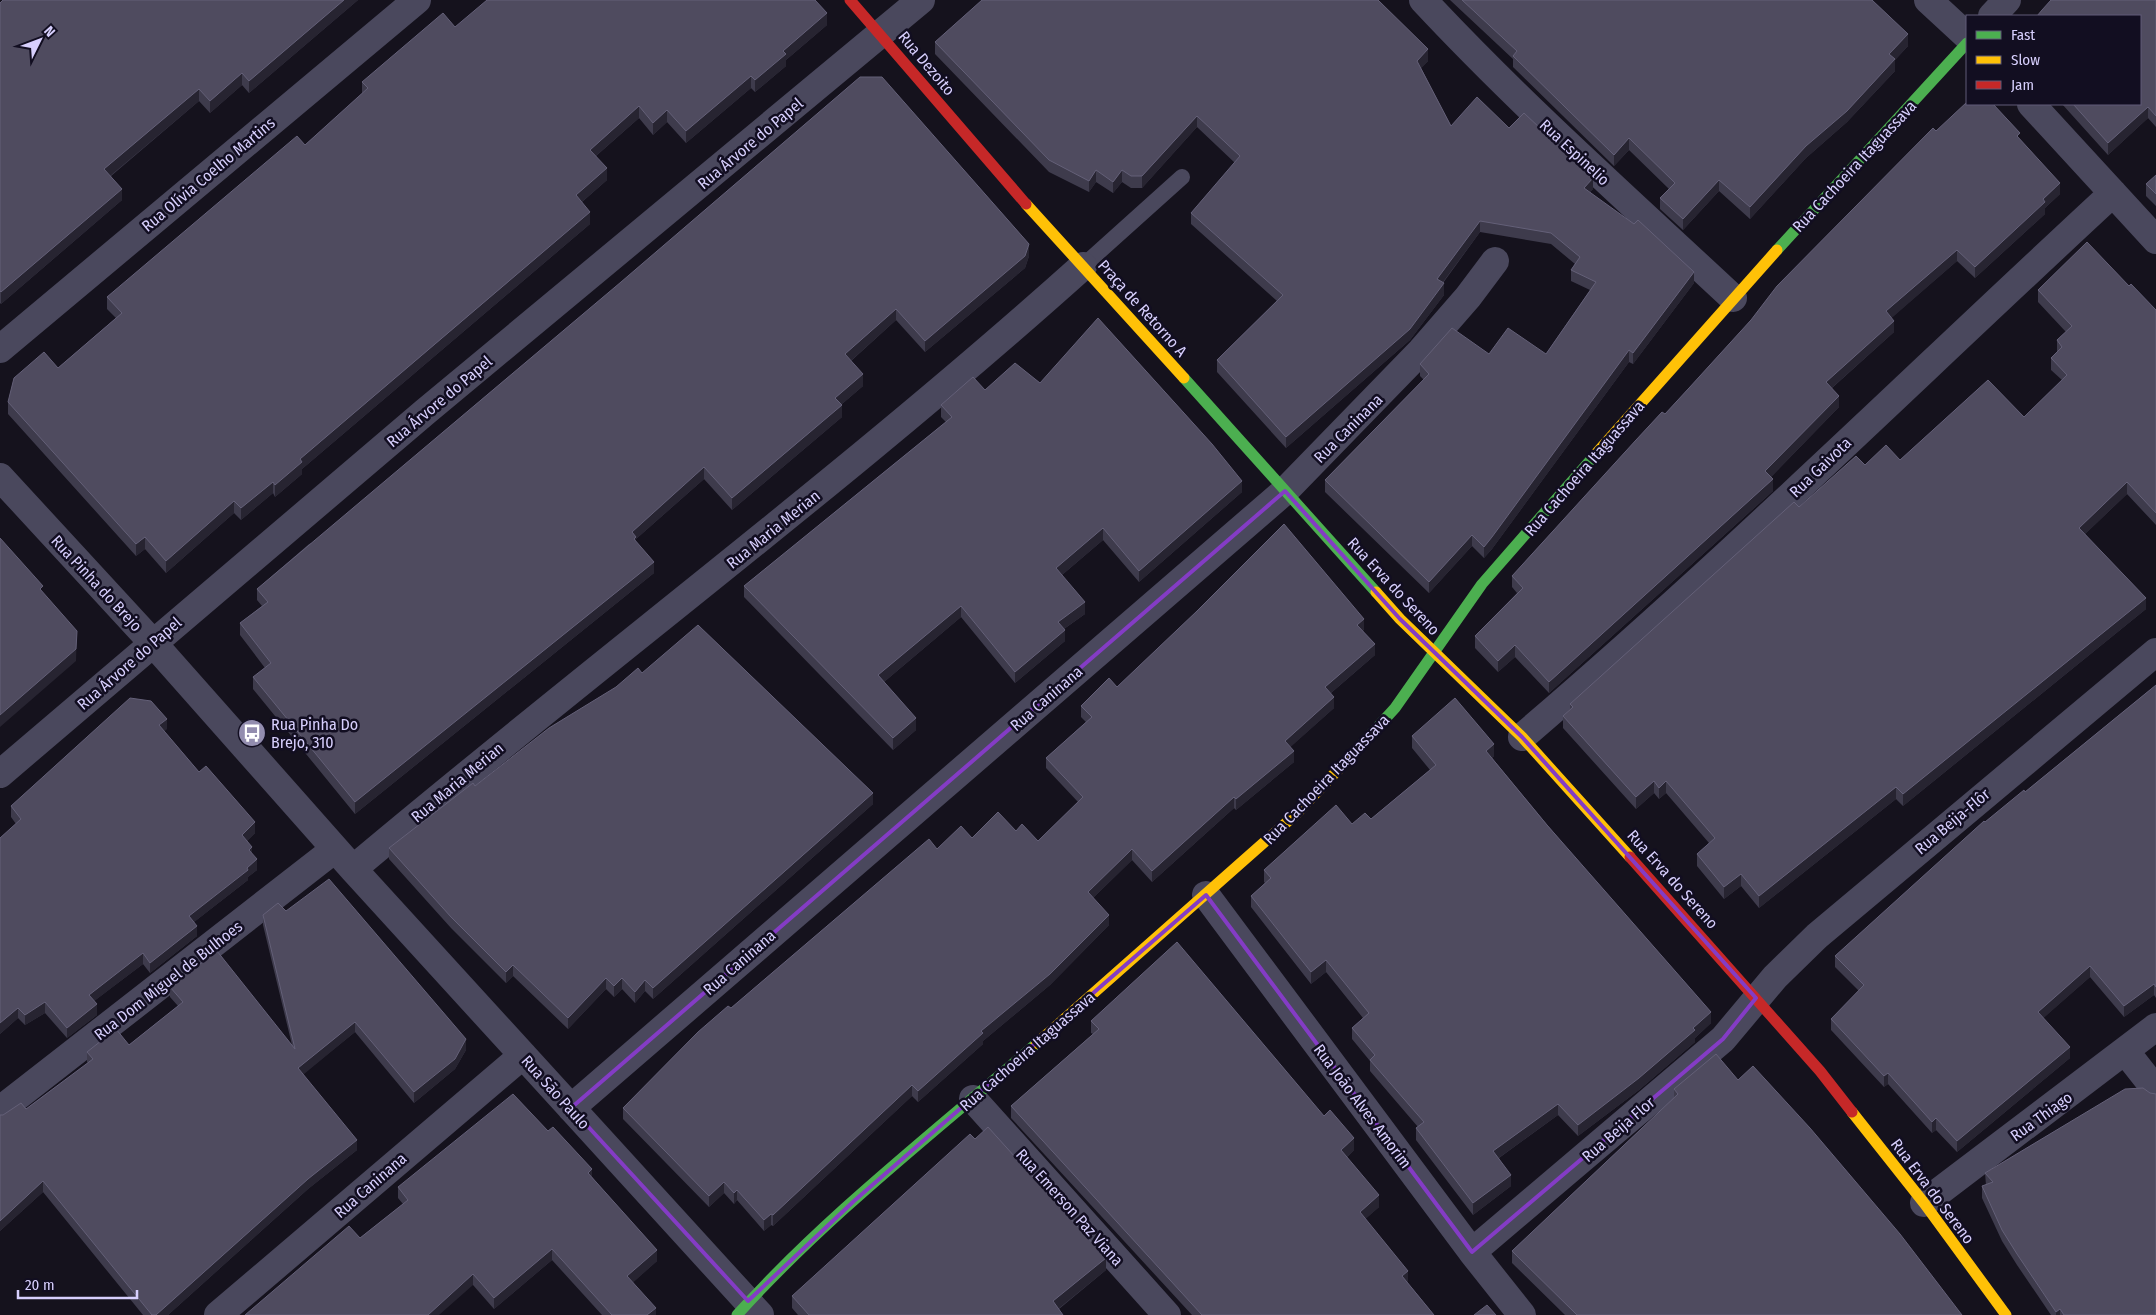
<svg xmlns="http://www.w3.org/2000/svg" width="2156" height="1315" font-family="'Fira Sans Condensed',sans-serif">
<rect width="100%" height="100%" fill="#15121d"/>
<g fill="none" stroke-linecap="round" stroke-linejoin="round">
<path stroke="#4a485d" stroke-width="16" d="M1083,266l99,-89"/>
<path stroke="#4a485d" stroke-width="28" d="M1423,0c98,105 205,200 310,298
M1928,0l39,36
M1992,16l15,-16
M2031,104l125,136
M0,349l417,-349
M0,477l152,165 201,227 407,446
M1522,737c204,-174 394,-362 591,-544
M0,774l425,-362 496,-412
M353,869c242,-204 495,-392 730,-603
M1206,895l266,357 50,63
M2126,1052l30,38
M973,1099l194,216
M571,1108l714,-617 136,-140 47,-54 27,-36
M0,1110l335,-261
M1924,1203l232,-176
M1472,1252l251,-213 52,-62 42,-41 339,-284
M218,1315l305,-260"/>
<path stroke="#4caf50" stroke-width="11" d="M1777,250l190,-207
M1184,378l192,214
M1354,753l41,-45 87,-124 112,-128
M737,1315c90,-100 198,-183 299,-271"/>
<path stroke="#ffc107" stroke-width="11" d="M1026,204l158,174
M1594,456l183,-206
M1376,592l24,27 122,118 108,120
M1036,1044l259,-229 59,-62
M1852,1112l72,91 82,112"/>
<path stroke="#c62828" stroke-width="11" d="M850,0l176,204
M1630,857l190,214 32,41"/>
</g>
<path fill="#3e3b4c" d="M3,0h355l-109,93 -7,-8 -32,28 -11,-12 -88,75 11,24 -121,104 -1,-1v-300z
M1450,0h422l36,46 -13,14v11l-48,51 -41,36 -56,61 -31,-28 -36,39 -23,-21v-11l9,-9 -40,-39 -15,16 -101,-99v-8z
M2156,0v127l-8,-9 -40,37 -46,-51h78z
M827,25l-41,35v6l-31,26 -4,-4 -65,55 -19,-21 -14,13 -14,-17 -43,38 11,24 -25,22 8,22 -288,245v5l-27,23 -2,-4 -32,27 -7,-7 -68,60 -21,-24 -9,7 -128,-142v-12l50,-34 58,-50 -9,-9v-12l198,-152 57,-51v-12l93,-55z
M935,42l493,19 -7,7 30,58 58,2 84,61 -3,3 104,91 -61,81 -4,-2 -137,187 -8,9 -12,-12 -43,47 -104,-101v-12l99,-100 -4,-4v-12l69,-10h57l44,-64 -19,-9v-11l4,-6 -24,-20 -71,-12 -37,51 1,12 -34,45 -124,108 -69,-76v-12l60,-59 -86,-77v-11l44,-50 -38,-36 -55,61h-11l-9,-6 -9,11 -17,-11 -7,10 -40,-20 -114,-118z
M1936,131l84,9 40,54 -15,14v6l-70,64 -18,-17 -66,57 3,14 -62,56 7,19 -68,70 2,14 -224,202 -34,-36 -17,15 -23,-24v-12l42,-43 -5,-6v-11z
M2156,175v31l-10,-10v-12z
M1029,256l-4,12 -100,84 -29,-32 -45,41 12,25 -21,18v13l-110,93 -28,-31 -68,60v4l18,30 -299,241 -102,-125v-12l12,-9 -25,-33v-12l22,-17 -5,-6v-11l52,-45z
M2129,286l27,24v215l-29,-31 -42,40 61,75 -243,197 -7,-7 -137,109 -18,-22 -17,13 -27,-33v-12l12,-11 -43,-50 -7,6 -5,-6 -18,16 -73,-81v-12l7,-7v-5l229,-197 66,-42 35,-5 124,-43 38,-37 -11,-10v-12l6,-6v-12l9,-8 -28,-30v-12z
M1040,383l202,109 -103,90 -36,-42 -41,35 23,39 -21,15 1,12 -50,42 -54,-66 -77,65 32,48 -23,20 -149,-153v-11l202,-164 -5,-5v-12l44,-15z
M1364,629l-1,2 12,24 -44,38 3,15 -44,39 4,15 -58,48 -2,-2 -82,74 -20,-22 -39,38 16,27 -59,60 -67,56v3l-65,58 -6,-6 -139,130 -2,-1 -7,6 -27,-31 -3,4 -10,-11 -15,14 -86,-88v-11l108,-100 206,-159 35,-11 44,-7 22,10 40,-39 -32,-34v-10l40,-36 -5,-5v-11l36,-19z
M642,673l231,131 -220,195 -8,-8 -10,12 -13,-14 -8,8 -8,-8 -38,40 -55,-53 -7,7 -55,-55 -62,-69v-11l86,-62z
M2156,685v313l-2,-3 -30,22 -34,-40 -47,41 27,40 -113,94 -21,-22 -4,3 -44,-49 -4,3 -53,-57v-11l28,-28 -24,-24v-11l150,-134 40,-30z
M167,729l-3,2 35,41 56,61 -8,8 5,13 5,16 -9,7v3l-54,42 3,14 -47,37 -7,-9 -49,37 3,14 -30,23 -22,-25 -20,12 -7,-7 -18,16v-196l16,-14 -5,-7v-11z
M1412,736l82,20 -2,2 219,265 -16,15v4l-56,48 -61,46 -20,-21 -59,43 12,28 -38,29 -57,-75v-12l2,-1 -48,-56v-10l-18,-22v-11l11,-10 -37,-46 -15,12 -60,-77v-11l14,-13 -1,-1v-12l88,-46 19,-5 59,-49 -18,-22z
M286,911l180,139 -11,19 -41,34 -59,-71 -52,42 54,76 -49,39 -140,126h-25l-100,-123 -43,39v-116h3l23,-6 62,-46 -1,-1v-10l42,-7 49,-39 -8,-9v-10l122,58 -29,-120v-10z
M1091,1021l233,95 30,34 -7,7 32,50 -14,12 43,64 26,32h-242l-181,-197v-12l82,-72 -2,-1z
M1738,1080l224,235h-397l-53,-52v-12l162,-153v-9z
M2150,1093l6,222h-105l-34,-50 -15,-24 -20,-43v-12l4,-1 -1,-12z
M592,1177l65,84 -24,21 23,33h-54l-50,-55 -58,49 -21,-24 -113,-47 43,-34 -5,-6v-11z
M1106,1270l-47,39 4,6h-265l-6,-7v-12z"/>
<path fill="#272431" d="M344,0h14l-109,93v-12z
M827,13v12l-41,35v6l-31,26v-12l28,-29z
M1908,34v12l-13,14v11l-48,51 -41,36 -56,61v-12z
M1428,49v12l-11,12v-12z
M242,73v12l-32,28v-12z
M751,76v12l-65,55v-12z
M199,89v12l-95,80v-12z
M639,106v12l-49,43v-11z
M2148,107v11l-40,37v-12z
M667,110v12l-14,13v-12z
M1197,116v11l-55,61v-12z
M1629,138v12l-15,16v-11z
M607,168v12l-31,27v-12z
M1096,170v12l-7,10v-11z
M1122,170v12l-9,11v-11z
M1593,178v11l-9,10v-11z
M1719,180v11l-36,39v-11z
M2060,183v11l-15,14v6l-70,64v-11z
M122,189v11l-121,104v-12z
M590,212v12l-288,245v5l-27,23v-12l25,-26z
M1480,221v11l-43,58v-11z
M1029,244v12l-4,12 -100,84v-11z
M1957,250v11l-71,62v-12z
M1694,272v11l-61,81v-11z
M1444,283v12l-34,45 -124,108v-11z
M896,309v11l-51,46v-12z
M1894,321v11l-68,61v-11z
M1629,350v12l-137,187 -8,9v-11z
M863,374v12l-28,24v-12z
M1839,396v11l-74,76v-12z
M842,405v12l-110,93v-12z
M704,467v12l-68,60v9l-4,-16z
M1773,479v12l-224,202v-11z
M1242,481v11l-103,90v-11z
M273,482v11l-32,27v-12z
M2127,482v12l-48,46v-12z
M234,501v12l-68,60v-12z
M1103,528v12l-47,40v-12z
M1472,535v11l-43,47v-11z
M145,537v12l-9,7v-12z
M654,562v11l-299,241v-12z
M2146,598v11l-243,197v-12z
M1085,602v12l-27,19v-11z
M961,606v11l-83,70v-12z
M1364,619v10l-7,6v-10z
M1065,630v11l-50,42v-11z
M77,631l-1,30 -76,66v-12z
M1375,644v11l-50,43v-11z
M1515,645v12l-17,15v-11z
M1334,697v11l-49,44v-11z
M916,718v12l-23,20v-12z
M167,719v10l-8,7v-11z
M1494,744v12l-8,6v-11z
M1294,751v11l-58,48v-11z
M1654,781v12l-18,16v-12z
M1666,781v12l-7,6v-11z
M1896,787v12l-137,109v-12z
M873,793v11l-220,195v-11z
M1234,797v11l-82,74v-11z
M255,822v11l-13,13v-11z
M252,847v11l-3,-8z
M1132,849v11l-44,43v-11z
M257,859v11l-9,7v3l-59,46v-10z
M1741,874v12l-17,13v-12z
M1109,915v10l-59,60 -67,56v3l-65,58v-11l63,-60z
M197,926v10l-47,37v-10z
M143,953v11l-54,41v-10z
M1326,960v12l-15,12v-12z
M513,965v11l-7,7v-11z
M2090,966v11l-52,46v-11z
M606,978v11l-38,40v-11z
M622,978v11l-8,8v-11z
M645,980v11l-10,12v-11z
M2154,984v11l-30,22v-11z
M45,1002v11l-20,12v-10z
M97,1004v11l-30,23v-10z
M18,1008v10l-18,16v-11z
M1711,1012v11l-16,15v4l-56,48 -61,46v-11l115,-97z
M355,1022v10l-57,47v-11z
M466,1039v11l-11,19 -41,34v-11z
M2070,1047v11l-113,94v-11z
M1888,1073v11l-4,3v-11z
M912,1085v11l-139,130v-11z
M1558,1104v11l-65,47v-11z
M1936,1118v12l-4,3v-11z
M1354,1138v12l-13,12v-12z
M357,1140v10l-49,39 -140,126h-12l152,-136z
M592,1169v11l-4,-7z
M1511,1175v11l-38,29v-12z
M43,1181v11l-43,39v-10z
M724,1182v11l-15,14v-11z
M737,1190v10l-3,4v-11z
M1379,1195v12l-19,17v-12z
M771,1214v11l-7,6v-11z
M552,1249v11l-58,49v-11z
M657,1250v11l-30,27v-12z
M1106,1258v12l-53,43v-12z
M1408,1271v12l-6,-7z
M473,1274v11l-34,30h-12z
M656,1308v7h-9z
M2060,1309v6h-4v-3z"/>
<path fill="#4f4b5f" stroke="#646078" d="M3,0h341l-95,81 -7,-8 -32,28 -11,-12 -95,80 18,20 -121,103 -1,-1v-288z
M487,0h328l12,13 -44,38 3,3 -31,26 -4,-4 -65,55 -19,-21 -14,13 -14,-17 -49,44 17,18 -31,27 14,17 -290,247 2,3 -27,23 -2,-3 -32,26 -7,-7 -68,60 -21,-24 -9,7 -128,-142 6,-24 30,-26 14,16 64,-55 -15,-16 190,-161 8,9 63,-57 -6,-6 81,-69 12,14z
M982,0h396l50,49 -11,12 34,65 26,-29 32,31 15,-15 69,65 -9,10 50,36 4,-4 56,52 -61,81 -4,-3 -137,187 -8,10 -12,-12 -43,47 -104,-102 104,-106 -9,-10 32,-36 37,26 19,-26 38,26 50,-72 -25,-12 9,-13 -29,-24 -71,-12 -43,58 7,4 -34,46 -124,108 -69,-77 66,-65 -92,-82 49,-57 -43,-40 -55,60h-11l-9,-6 -9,12 -17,-12 -7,11 -40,-21 -114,-118z
M1462,0h410l36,34 -19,20 6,5 -48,52 -41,35 -56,61 -31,-27 -36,39 -23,-21 15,-15 -46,-45 -15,17 -101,-99 4,-5z
M2051,0h105v116l-8,-9 -40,36 -35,-39h67v-88h-103l5,-6z
M860,77h22l147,167 -4,12 -100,85 -29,-32 -51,45 18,20 -28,24 7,7 -110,93 -28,-31 -72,65 4,5 -2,2 20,23 -299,240 -102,-125 18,-14 -31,-40 28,-21 -11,-13 364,-307z
M1967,102v2h26l27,29 -3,3 43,47 -17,16 2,3 -70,65 -18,-17 -71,61 8,10 -68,61 13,14 -74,75 8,8 -224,203 -34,-37 -17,16 -23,-25 48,-48 -11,-12 124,-136 26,-28 3,2 24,-26 62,-68 26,-34 156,-158 3,3z
M2156,175v19l-10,-10z
M2087,242l42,44 2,-2 25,26v203l-29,-31 -48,46 67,70 -243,196 -7,-7 -137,109 -18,-22 -17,13 -27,-33 18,-16 -49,-57 -7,7 -5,-7 -18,16 -73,-81 10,-9 -3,-3 224,-202 5,5 57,-51 9,9 21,-20 14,15 88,-80 36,37 43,-42 -16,-17 11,-11 -5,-7 15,-14 -34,-36z
M1098,318l114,126 30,37 -103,90 -36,-43 -47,40 29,34 -27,20 7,8 -50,42 -54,-66 -83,69 38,43 -23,20 -149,-152 208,-169 -11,-12 32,-28 12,13 30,-27 25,20z
M1284,524l80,95 -7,6 18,19 -50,43 9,10 -49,44 9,10 -58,48 -2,-2 -82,74 -20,-22 -44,43 21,23 -59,59 -69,57 2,2 -65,58 -6,-6 -139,130 -2,-1 -7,6 -27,-30 -3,3 -10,-11 -15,14 -86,-88 75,-76 30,-26 3,2 198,-169 8,10 24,-23 11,12 26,-26 18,19 6,-7 16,17 45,-44 -37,-39 46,-41 -11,-11 28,-28 8,9 80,-76z
M0,538l43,48 -3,3 37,42 -1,18 -76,66z
M698,625l175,168 -220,195 -8,-8 -10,12 -13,-14 -8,8 -8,-8 -38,40 -55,-53 -7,7 -55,-55 -62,-69 84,-65 2,3 74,-58 67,-41 22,-19 4,5z
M2156,685v302l-2,-3 -30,22 -34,-40 -52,46 32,35 -113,94 -21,-23 -4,4 -44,-49 -4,3 -53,-57 33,-34 -29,-29 149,-135 1,1 39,-32 1,2z
M130,698l21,3 16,18 -8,6 40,47 7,-6 49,56 -13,13 10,12 -3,3 8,9 -10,9 1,2 -59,46 8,10 -47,37 -7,-10 -54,42 8,9 -30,24 -22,-26 -20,13 -7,-7 -18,15v-185l21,-19 -10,-13z
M1455,698l39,46 -8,7 61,74 164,187 -18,16 2,2 -56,48 -61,47 -20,-21 -65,47 18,24 -38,28 -57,-75 8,-6 -54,-62 5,-5 -23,-27 17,-15 -43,-53 -15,12 -60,-76 20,-18 -7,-8 72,-65 16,19 13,-11 6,6 65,-54 -24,-29z
M329,879l137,160 -11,20 -41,33 -59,-70 -57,46 59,72 -49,39 -152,136h-4l-109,-134 -43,40v-106h3l18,-12 5,6 67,-50 -6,-7 29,-23 13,16 54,-43 -13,-15 47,-36 78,98 -32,-134 15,-12 8,8z
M1177,942l147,174 6,-6 24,28 -13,12 38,45 -19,17 48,59 -6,5 32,39h-232l-191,-209 88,-77 -8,-8z
M1716,1054l22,26 15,-14 57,62 90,106 62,81h-385l-65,-64 166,-157 -4,-5z
M2143,1088l7,5 6,1v221h-92l-4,-6 -4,3 -39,-58 -15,-24 -20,-44 11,-4 -8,-9 140,-84z
M513,1094l35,37 5,-4 39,42 -4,4 69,77 -30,26 29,32 -9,7h-35l-60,-66 -58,49 -21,-24 -45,41h-183l104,-89 11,12 48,-38 -10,-13z
M988,1127l118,131 -53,43 10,14h-254l-17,-19 178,-162 5,5z
M1487,1305l9,10h-22z"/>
<path fill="none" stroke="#843cc5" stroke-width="4" stroke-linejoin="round" d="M1285,491l115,128 122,118 234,261 -33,41 -251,213 -266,-357 -352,306 -106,100 -177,-193z"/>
<defs>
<g id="bus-disc" transform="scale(1.4375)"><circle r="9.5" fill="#938daf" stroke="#120e21"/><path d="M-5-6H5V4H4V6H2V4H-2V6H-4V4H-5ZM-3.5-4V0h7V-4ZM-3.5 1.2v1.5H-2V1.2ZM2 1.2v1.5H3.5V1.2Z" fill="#fff"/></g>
</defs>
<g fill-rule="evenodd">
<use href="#bus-disc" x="252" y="733"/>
</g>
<g text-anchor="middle" stroke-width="5" stroke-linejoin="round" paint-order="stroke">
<g font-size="16" fill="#d7cffd" stroke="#120e21">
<text transform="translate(927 63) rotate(50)" y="6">Rua Dezoito</text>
<text transform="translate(750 143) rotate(-40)" y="6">Rua Árvore do Papel</text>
<text transform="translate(1575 152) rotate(43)" y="6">Rua Espinelio</text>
<text transform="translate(1854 166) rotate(-47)" y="6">Rua Cachoeira Itaguassava</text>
<text transform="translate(208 174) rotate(-40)" y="6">Rua Olívia Coelho Martins</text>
<text transform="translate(1143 308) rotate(48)" y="6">Praça de Retorno A</text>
<text transform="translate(439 401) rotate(-40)" y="6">Rua Árvore do Papel</text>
<text transform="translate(1348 428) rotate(-45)" y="6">Rua Caninana</text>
<text transform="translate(1820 467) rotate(-44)" y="6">Rua Gaivota</text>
<text transform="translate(1584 468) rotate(-49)" y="6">Rua Cachoeira Itaguassava</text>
<text transform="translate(773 529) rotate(-39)" y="6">Rua Maria Merian</text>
<text transform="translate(97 583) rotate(47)" y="6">Rua Pinha do Brejo</text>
<text transform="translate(1394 586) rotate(47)" y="6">Rua Erva do Sereno</text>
<text transform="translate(129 663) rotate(-41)" y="6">Rua Árvore do Papel</text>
<text transform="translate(1046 698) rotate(-41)" y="6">Rua Caninana</text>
<text transform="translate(1326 779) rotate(-46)" y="6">Rua Cachoeira Itaguassava</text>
<text transform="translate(457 782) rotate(-40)" y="6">Rua Maria Merian</text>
<text transform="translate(1952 821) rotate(-40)" y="6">Rua Beija-Flôr</text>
<text transform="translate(1673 879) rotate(48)" y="6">Rua Erva do Sereno</text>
<text transform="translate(739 962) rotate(-41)" y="6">Rua Caninana</text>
<text transform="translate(168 980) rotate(-38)" y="6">Rua Dom Miguel de Bulhoes</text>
<text transform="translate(1027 1051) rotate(-41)" y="6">Rua Cachoeira Itaguassava</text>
<text transform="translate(556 1092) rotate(48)" y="6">Rua São Paulo</text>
<text transform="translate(1363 1106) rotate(53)" y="6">Rua João Alves Amorim</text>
<text transform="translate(2041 1116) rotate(-36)" y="6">Rua Thiago</text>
<text transform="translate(1618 1129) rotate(-41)" y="6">Rua Beija Flor</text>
<text transform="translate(370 1185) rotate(-41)" y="6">Rua Caninana</text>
<text transform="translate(1933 1191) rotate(53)" y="6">Rua Erva do Sereno</text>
<text transform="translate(1070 1207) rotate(48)" y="6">Rua Emerson Paz Viana</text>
</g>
<g font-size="16" fill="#d7cffd" stroke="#120e21" text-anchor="start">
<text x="271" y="730">Rua Pinha Do<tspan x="271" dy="18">Brejo, 310</tspan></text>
</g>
</g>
<rect x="1966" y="15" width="175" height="90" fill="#120e21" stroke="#615b79"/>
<rect x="1976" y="31" width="25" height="8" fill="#4caf50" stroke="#615b79"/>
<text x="2011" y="40" font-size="15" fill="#d7cffd">Fast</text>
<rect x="1976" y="56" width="25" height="8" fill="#ffc107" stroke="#615b79"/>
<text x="2011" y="65" font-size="15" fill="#d7cffd">Slow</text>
<rect x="1976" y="81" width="25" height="8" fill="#c62828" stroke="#615b79"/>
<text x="2011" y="90" font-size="15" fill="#d7cffd">Jam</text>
<g transform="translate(40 40) rotate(48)" stroke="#120e21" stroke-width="4" paint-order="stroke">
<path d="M0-4L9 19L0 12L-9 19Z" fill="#d7cffd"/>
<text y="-8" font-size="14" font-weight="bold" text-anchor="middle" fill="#d7cffd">N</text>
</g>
<path d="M18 1290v8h119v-8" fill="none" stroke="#d7cffd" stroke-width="2.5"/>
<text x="25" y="1290" font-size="15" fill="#d7cffd" stroke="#120e21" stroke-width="4" paint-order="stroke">20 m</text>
</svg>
